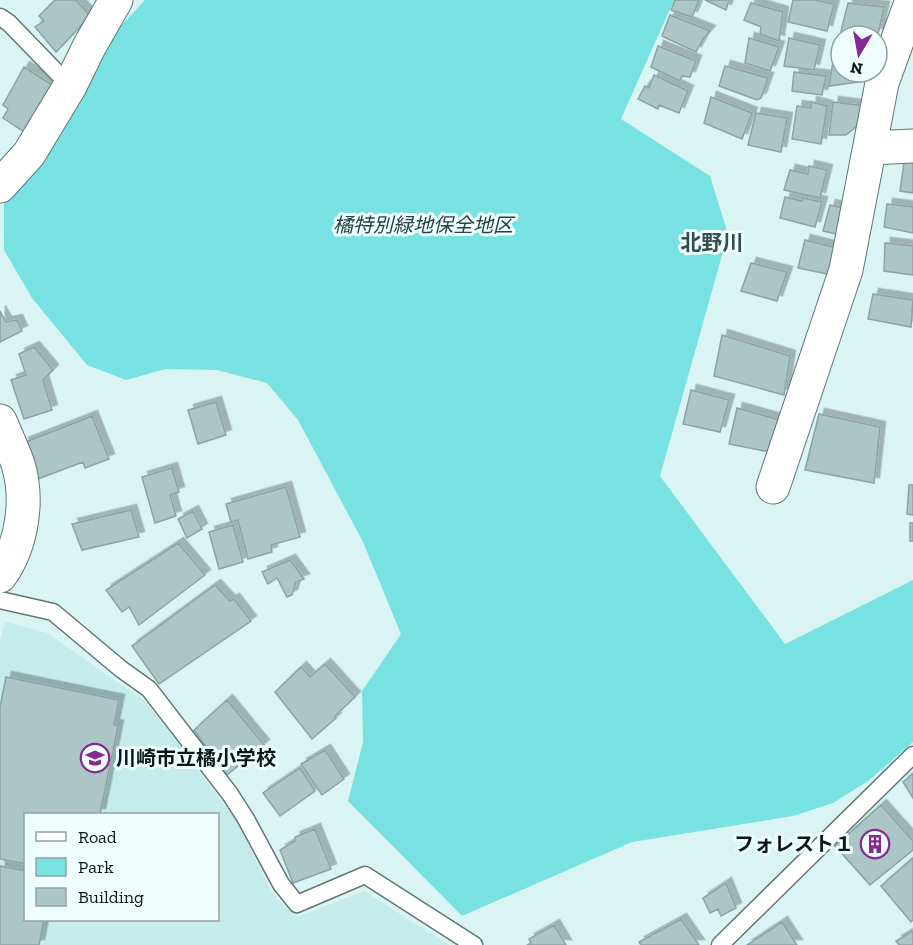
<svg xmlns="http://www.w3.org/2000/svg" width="913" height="945" font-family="'Zilla Slab','Noto Sans JP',serif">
<defs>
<filter id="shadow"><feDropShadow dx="5.5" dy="-5.5" stdDeviation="0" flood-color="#0004"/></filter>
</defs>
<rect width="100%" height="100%" fill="#d9f4f3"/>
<path fill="#c6ebeb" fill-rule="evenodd" d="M5,621l42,12 99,69 91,119 36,74 24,22 67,-26 85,54h-449v-305zM26,814h192v106h-192z"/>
<path fill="#78e2e2" d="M145,0h529l-53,119 89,57 18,58 -68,242 125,168 128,-64v162l-45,39 -35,22 -40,13 -161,26 -170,74 -114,-115 15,-59 -1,-51 39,-57 -38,-92 -65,-122 -31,-37 -50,-13 -51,-1 -40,11 -39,-15 -55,-67 -28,-48v-53l111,-165z"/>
<path fill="#acc6c6" stroke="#8aa4a3" stroke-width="1.5" filter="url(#shadow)" d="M55,0h21l14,16 -34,36 -21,-25 9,-6 -5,-5z
M675,0h24l-7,17 -21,-7z
M705,0h24l-3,10z
M793,0h22l19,4 -7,27 -39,-9z
M751,3l32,9 -4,29 -19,-7 1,-7 -17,-7z
M848,3l36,4 -6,27 -37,-3z
M670,15l40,16 -7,8 -7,13 -34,-16z
M749,38l30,9 -9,24 -25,-8z
M789,38l31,7 -6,25 -30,-4z
M658,46l38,15 -6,16 -8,-1 -2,5 -29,-14z
M834,55h7v17h29l-5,9 -36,5z
M725,66l43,12 -7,20 -4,2 -38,-14z
M24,67l28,18 -25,49 -24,-16 5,-9 -5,-4z
M794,72l32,4 -4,19 -30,-4z
M654,75l34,16 -9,22 -20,-8 -1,4 -20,-10 7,-13 4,2z
M711,97l41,16 -10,26 -38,-16z
M811,102l16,4 -6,38 -29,-5 5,-33 14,2z
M833,102l32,4 -4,17 -15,12h-17z
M756,113l31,5 -6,34 -33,-7z
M905,155l8,1v37l-13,-2z
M809,166l18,4 -7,28 -36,-8 6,-20 18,4z
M785,197l17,4 1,-3 19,4 -7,25 -35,-9z
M887,204l26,3v26l-29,-6z
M830,205l25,6 -6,26 -26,-6z
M805,240l32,8 -5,27 -34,-7z
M885,243l28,3v29l-29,-4z
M751,263l36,9 -10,29 -36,-10z
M873,294l40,6 -2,27 -43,-8z
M0,311l6,11 11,-2 5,11 -22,11z
M722,335l68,21 -6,39 -70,-19z
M34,347l19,23 -10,10 9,30 -28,9 -13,-39 15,-5 -7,-21z
M691,390l38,10 -9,32 -37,-8z
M216,402l10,33 -28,9 -10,-34z
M737,408l50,14 -7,32 -51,-10z
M819,414l61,13 -6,56 -69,-13z
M92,416l17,43 -24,9 -2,-6 -45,17 -15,-36z
M172,468l7,24 -9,3 6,21 -21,7 -13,-46z
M909,485h4v30l-6,-1z
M286,487l14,50 -29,8 1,7 -24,7 -10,-39 -7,2 -5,-18z
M131,510l8,27 -57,13 -10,-26z
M193,511l9,18 -15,9 -9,-19z
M910,523h3v18h-3z
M233,525l10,37 -24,7 -10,-37z
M178,543l27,32 -66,50 -10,-18 -7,5 -16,-22z
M290,560l14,19 -8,3 -4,13 -5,2 -10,-19 -9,6 -6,-12z
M215,585l15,16 4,-2 17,22 -92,63 -27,-38z
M325,664l30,33 -20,19 1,2 -24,21 -37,-47 26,-25 9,10z
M6,677l113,23 -5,25 4,1 -18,88h-74v50l-26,-5v-152z
M227,700l37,45 -37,30 -33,-45z
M325,750l19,29 -22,16 -21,-31z
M300,768l15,23 -35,25 -17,-23z
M913,774v24l-10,-16z
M881,805l32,36v9l-43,35 -35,-39z
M315,829l16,40 -38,14 -13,-33 15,-9v-4z
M913,858v62l-2,2 -30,-36z
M0,866l26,5v49h18l-5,25h-39z
M726,883l10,25 -15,8 -3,-7 -8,4 -7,-15z
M681,919l18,26h-58l-2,-3z
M782,922l15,23h-50z
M554,925l12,20h-39l4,-2 -2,-4z
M913,931v14h-14l-3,-4z"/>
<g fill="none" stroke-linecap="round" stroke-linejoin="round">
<g stroke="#5f7777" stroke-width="19">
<path id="service" d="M0,17l9,6 61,63
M0,600l53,12 68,57 28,20 81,105 16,25 35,65 16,20 68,-29 109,70
M720,945l193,-190"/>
</g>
<g stroke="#5f7777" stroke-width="35">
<path id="minor" d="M870,148l43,-2
M0,186l29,-32 41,-68 19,-39 27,-47
M0,421c6,14 13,29 18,43 11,36 4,82 -18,112
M773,487l73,-217 36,-187 30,-83"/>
</g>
<use href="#service" stroke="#fff" stroke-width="16"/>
<use href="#minor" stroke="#fff" stroke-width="33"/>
</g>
<defs>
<g id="school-ring" transform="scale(1.5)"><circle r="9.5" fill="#eefefe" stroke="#872994" stroke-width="1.5"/><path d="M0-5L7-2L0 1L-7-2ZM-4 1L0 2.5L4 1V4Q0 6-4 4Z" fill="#872994"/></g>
<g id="building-ring" transform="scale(1.5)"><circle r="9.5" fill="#eefefe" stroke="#872994" stroke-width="1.5"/><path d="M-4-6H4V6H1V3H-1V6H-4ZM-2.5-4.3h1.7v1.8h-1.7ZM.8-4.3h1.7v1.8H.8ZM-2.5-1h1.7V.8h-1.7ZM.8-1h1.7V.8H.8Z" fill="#872994"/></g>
</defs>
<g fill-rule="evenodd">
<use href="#school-ring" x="95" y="758"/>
<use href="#building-ring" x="875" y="844"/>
</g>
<g text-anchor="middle" stroke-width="6" stroke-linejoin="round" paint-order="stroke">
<g font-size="20" font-style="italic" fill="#294343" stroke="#eefefe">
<text x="423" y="232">橘特別緑地保全地区</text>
</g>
<g font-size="20" font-weight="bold" fill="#0c1616" stroke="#eefefe" text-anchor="start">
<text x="116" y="765">川崎市立橘小学校</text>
<text x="854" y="851" text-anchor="end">フォレスト１</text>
</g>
<g font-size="21" font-weight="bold" fill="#364d4d" stroke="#eefefe">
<text x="712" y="250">北野川</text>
</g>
</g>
<rect x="24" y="813" width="195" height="108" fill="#eefefe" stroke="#94a1a1" stroke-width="1.5"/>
<rect x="36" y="832" width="30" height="9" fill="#ffffff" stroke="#94a1a1" stroke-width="1.5"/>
<text x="78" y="843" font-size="18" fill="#0c1616">Road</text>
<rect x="36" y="858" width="30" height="18" fill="#78e2e2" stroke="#94a1a1" stroke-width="1.5"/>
<text x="78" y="873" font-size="18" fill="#0c1616">Park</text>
<rect x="36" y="888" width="30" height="18" fill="#acc6c6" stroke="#94a1a1" stroke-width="1.5"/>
<text x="78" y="903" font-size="18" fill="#0c1616">Building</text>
<g transform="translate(859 54) rotate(190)"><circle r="28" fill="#eefefe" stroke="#94a1a1" stroke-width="1.5"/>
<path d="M0-4.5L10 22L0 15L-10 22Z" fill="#872994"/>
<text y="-9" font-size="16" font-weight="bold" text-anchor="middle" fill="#0c1616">N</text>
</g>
</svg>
